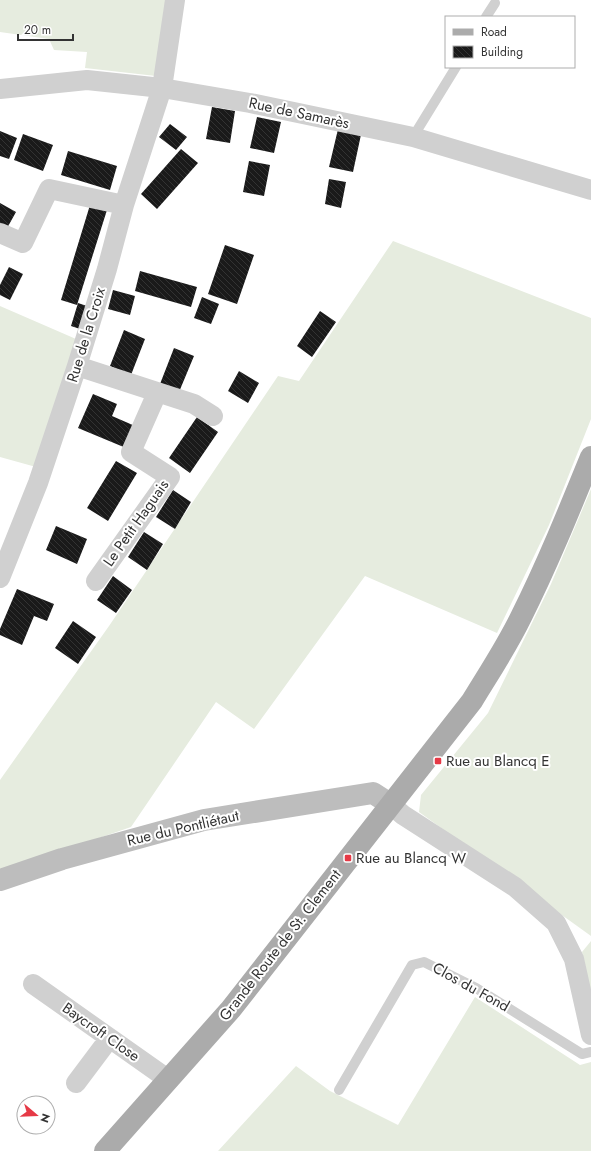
<svg xmlns="http://www.w3.org/2000/svg" width="591" height="1151" font-family="Jost,sans-serif">
<defs>
<pattern id="building-back-hatch" width="6" height="6" patternUnits="userSpaceOnUse"><rect width="6" height="6" fill="#1a1a1a"/><path d="M-1 5l2 2M0 0l6 6M5-1l2 2" fill="none" stroke="#333"/></pattern>
</defs>
<rect width="100%" height="100%" fill="#fff"/>
<path fill="#e6ecdf" d="M0,0h168l-12,76 -71,-8 2,-16 -33,-2 -5,-11 -49,-7z
M393,241l198,77v101l-42,106 -52,108 -132,-57 -111,153 -38,-27 -85,125 -131,45v-92l109,-154 169,-250 21,5z
M0,306l76,33 -40,128 -36,-10z
M591,489v447l-172,-124 2,-17 67,-82 63,-129z
M591,941v53l-9,-42z
M475,997l105,68 11,-3v89h-373l78,-85 34,25 68,34z"/>
<path fill="url(#building-back-hatch)" d="M212,107l23,4 -5,32 -24,-4z
M257,117l24,5 -7,31 -24,-5z
M170,124l17,13 -11,13 -17,-13z
M339,125l23,5 -9,42 -24,-5z
M0,131l17,7 -8,21 -9,-3z
M23,134l30,11 -10,26 -29,-11z
M181,149l17,14 -41,46 -16,-15z
M68,151l49,15 -7,24 -49,-15z
M249,161l21,4 -6,31 -21,-4z
M329,179l17,3 -5,26 -16,-4z
M0,203l16,9 -10,18 -6,-3z
M90,205l17,5 -30,95 -16,-5z
M225,245l29,10 -17,49 -29,-10z
M9,267l14,7 -13,26 -10,-5v-10z
M140,271l57,16 -6,20 -56,-16z
M113,290l22,6 -5,19 -22,-6z
M202,297l17,7 -8,20 -17,-6z
M78,303l12,4 -7,23 -12,-4z
M320,311l16,11 -24,35 -15,-11z
M124,330l21,9 -14,36 -21,-9z
M174,348l20,8 -15,36 -19,-8z
M239,371l20,12 -11,20 -20,-12z
M93,394l24,10 -5,12 23,10 -9,22 -48,-20z
M197,417l21,15 -28,41 -21,-15z
M116,461l21,12 -29,48 -21,-13z
M173,490l18,12 -16,27 -19,-12z
M56,526l31,13 -10,25 -31,-14z
M144,532l19,12 -16,26 -19,-13z
M113,576l19,14 -16,23 -19,-13z
M17,589l37,15 -7,17 -13,-5 -12,29 -22,-10v-6z
M73,621l23,16 -18,27 -23,-16z"/>
<g fill="none" stroke-linecap="round" stroke-linejoin="round">
<path stroke="#d0d0d0" stroke-width="10" d="M486,17l9,-14
M413,137l43,-70
M339,1090l73,-125 12,-3 52,26 106,66 9,-2"/>
<path stroke="#d0d0d0" stroke-width="20" d="M0,89l87,-9 75,8 88,15 163,34 178,53
M0,233l23,10 26,-54 75,16
M77,366l117,38 19,12
M0,578l38,-95 39,-117 30,-97 17,-64 38,-117 13,-88
M96,581l74,-104 -39,-25 26,-59
M390,804l13,11 112,72 41,36 18,36 17,76
M33,984l136,96
M76,1083l33,-44"/>
<path stroke="#bdbdbd" stroke-width="22" d="M0,880l62,-21 142,-39 169,-27 17,11"/>
<path stroke="#ababab" stroke-width="22" d="M105,1151l126,-142 241,-308c17,-28 35,-55 49,-84 26,-52 48,-106 70,-160"/>
</g>
<g fill="#e63946" stroke="#fff" stroke-width="1.5">
<rect x="434" y="757" width="8" height="8" rx="2"/>
<rect x="344" y="854" width="8" height="8" rx="2"/>
</g>
<g text-anchor="middle" stroke-width="4" stroke-linejoin="round" paint-order="stroke">
<g font-size="15" fill="#333" stroke="#fff">
<text transform="translate(299 113) rotate(12)" y="5">Rue de Samarès</text>
<text transform="translate(86 335) rotate(-73)" y="5">Rue de la Croix</text>
<text transform="translate(136 523) rotate(-55)" y="5">Le Petit Haguais</text>
<text transform="translate(183 828) rotate(-13)" y="5">Rue du Pontliétaut</text>
<text transform="translate(280 945) rotate(-52)" y="5">Grande Route de St. Clement</text>
<text transform="translate(471 987) rotate(29)" y="5">Clos du Fond</text>
<text transform="translate(101 1032) rotate(35)" y="5">Baycroft Close</text>
</g>
<g font-size="15" fill="#333" stroke="#fff" text-anchor="start">
<text x="446" y="766">Rue au Blancq E</text>
<text x="356" y="863">Rue au Blancq W</text>
</g>
</g>
<rect x="445" y="16" width="130" height="52" fill="#ffffff" stroke="#adadad"/>
<rect x="453" y="29" width="20" height="6" fill="#ababab" stroke="#adadad"/>
<text x="481" y="36" font-size="12" fill="#333333">Road</text>
<rect x="453" y="46" width="20" height="12" fill="url(#building-back-hatch)" stroke="#adadad"/>
<text x="481" y="56" font-size="12" fill="#333333">Building</text>
<g transform="translate(36 1115) rotate(109)"><circle r="19" fill="#ffffff" stroke="#adadad"/>
<path d="M0-3L7 15L0 10L-7 15Z" fill="#e63946"/>
<text y="-6" font-size="11" font-weight="bold" text-anchor="middle" fill="#333333">N</text>
</g>
<path d="M18 34v6h55v-6" fill="none" stroke="#333333" stroke-width="2"/>
<text x="24" y="34" font-size="12" fill="#333333" stroke="#ffffff" stroke-width="3" paint-order="stroke">20 m</text>
</svg>
